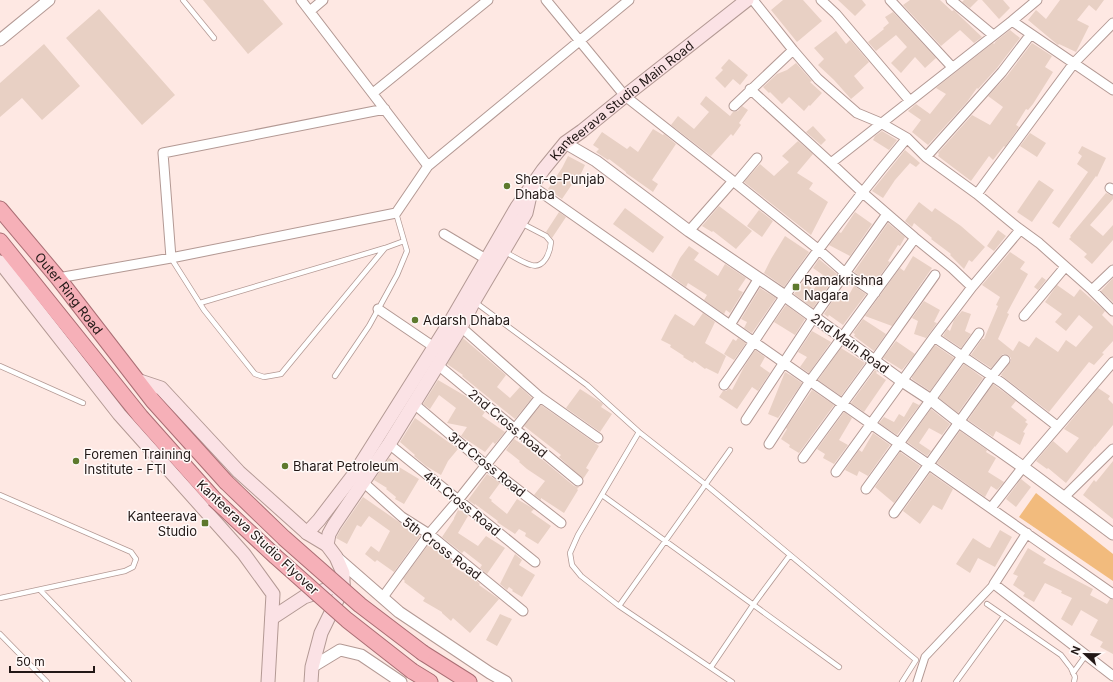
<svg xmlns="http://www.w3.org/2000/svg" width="1113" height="682" font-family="Inter,sans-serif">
<rect width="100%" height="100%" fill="#fee8e3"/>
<path fill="#f2bb7d" d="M1036,493l77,61v27l-94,-64z"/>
<path fill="#e8d0c4" d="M203,0h60l20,24 -35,30z
M783,0h20l19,21 -25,21 -26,-32z
M838,0h24l4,5 -11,11z
M910,0h30l12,11 2,-1 7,7 21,20 -8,6 -14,-13 -19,16 -38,-41z
M964,0h14l-8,8 -8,-6z
M982,0h21l7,8 -11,11z
M1060,0h44l-8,11 -7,-6 -12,15 12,6 -13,26 -17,-8 -1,1 -30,-25 8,-10 10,9z
M99,9l76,86 -33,30 -76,-87z
M893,12l43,46 -11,10 -10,-11 -14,16 -10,-10 16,-16 -11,-12 -20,16 -8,-9 16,-13 -1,-1 6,-5 -4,-6z
M1010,30l10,8 -23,30 -19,21 -1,-1 -10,14 -39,43 -16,-13 9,-12 -13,-9 8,-7 14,10 16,-20 -10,-6 1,-1 56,-44 1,1 2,-3z
M836,31l10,13 4,-4 2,2 17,20 -15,14 10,12 -13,11 -17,-19 -16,-15 6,-6 -10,-11z
M1032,43l20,13 -7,11 8,5 -20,32 -5,6 -2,-1 -10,16 3,2 -14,20 -1,-1 -11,14 -4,-4 -18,25 -33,-25 1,-2 -1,-1 34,-38 18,10 13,-18 -15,-11 19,-20z
M44,44l36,42 -38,34 -20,-22 -22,19v-34z
M729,59l19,16 -8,10 -7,-6 -8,9 -10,-10 8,-8 -2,-2z
M796,63l16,18 -2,1 12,11 -12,13 -1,-1 -5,6 -15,-14 -7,7 -12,-12 -1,1 -6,-6 14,-13 10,-4z
M706,96l24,20 3,-4 5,-1 4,-5 6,4 -9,13 2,2 -8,11 -2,-2 -20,22 -40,-31 7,-9 16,13 15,-17 -9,-8z
M813,126l13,14 -5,5 -15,-13z
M653,129l10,6 1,-1 12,10 -24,36 6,4 -5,8 -27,-19v-1l-17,-13 -1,1 -12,-8 3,-3 -6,-4 9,-13 25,17 3,-3 8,6z
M882,131l15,9 -8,10 -16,-10 2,-4z
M1030,133l16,10 -9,14 -17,-11z
M798,141l15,13 -16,19 16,10 -4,6 19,13 -17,33 -67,-53 16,-18 14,12 15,-14 -7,-6z
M1082,146l24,12 -9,19 -1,-1 -37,52 -7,-5 36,-51 -11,-8 5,-8 -4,-3z
M905,150l15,13 -4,4 -6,-4 -15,17 -12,18 -11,-7z
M568,156l17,9 -6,13 -2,-1 -15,22 -14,-10 14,-21z
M1039,180l15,10 -22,32 -15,-10z
M1106,193l7,3v3l-23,26 13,11 10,-11v15l-21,24 -8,-7 3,-3 -18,-15 2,-2 -1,-1z
M919,202l13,10 3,-4 26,18 24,21 -13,15 -3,-2 -5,9 -14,-14 1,-1 -20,-15 1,-1 -18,-15 -2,4 -7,-6z
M719,206l33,25 -16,18 -23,-18 -1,1 -10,-6z
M625,208l39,29 -11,16 -40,-29z
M759,210l14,11 -11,16 -15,-11z
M559,212l7,5 -14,21 -6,-6z
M855,212l17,12 -22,32 -21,-11 10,-13 2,1z
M888,223l17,14 -5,9 -2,-1 -10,16 2,1 -17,23 -19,-13z
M998,230l8,6 -12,15 -7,-5z
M785,236l24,16 -25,35 -20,-14 7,-14z
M689,246l10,7 -5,7 24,16 7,-12 21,14 -8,12 5,2 -13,21 -4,-3 -2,4 -20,-14 3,-5 -19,-12 -2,4 -15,-11 9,-18z
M1010,252l15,10 -5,7 8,5 -21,39 2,1 -11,25 15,12 6,-10 10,6 7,-10 22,15 8,-12 10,7 17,-20 -14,-12 -13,16 -11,-9 7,-8 -17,-12 12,-17 17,12 6,-8 25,22 -3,4 11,11v15l-11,12 2,1 -10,11 -5,-3 -40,50 -48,-37 10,-14v-3l-3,-3 -5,-1 -2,2 -10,12 -20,-13 11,-16h2l14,-33 -2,-1 4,-8 -18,-12z
M913,256l19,12 -40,58 -27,-10 35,-48 4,3z
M819,259l18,15 -24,34 -19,-14 8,-11 12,6 9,-14 -10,-7z
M1042,277l4,3 -8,10 -4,-3z
M1113,278v24l-12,-11z
M854,286l12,8 -23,31 -14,-10 -1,2 -4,-3 13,-20 9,6z
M760,288l16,10 -24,35 -8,-5 3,-6 -6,-3z
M924,301l16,9 -6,12 3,1 -11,15 -12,-4 4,-13 -6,-3z
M786,305l19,14 -10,16 -21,-13z
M962,311l9,3 -6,17 6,3 -10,14 -18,-12 4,-7 3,2 4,-11z
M703,313l12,9 -10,21 21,13 -8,18 -12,-6 -1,1 -11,-8 -1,2 -10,-6 1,-1 -14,-9 1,-2 -10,-5 9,-18 5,-8 19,12z
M863,319l23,15 -12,17 -20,-15 1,-2 -2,-1z
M812,331l19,11 -22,31 -9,-6 7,-10 -9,-5z
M463,338l43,37 -9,12 13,11 10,-11 12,11 -17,21 -53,-43 1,-1 -16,-11z
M738,338l8,5 -12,17 -10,-6 9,-15 3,2z
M896,341l19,13 -13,16 -19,-12z
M935,345l19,13 -24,33 -18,-12v-2z
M841,348l24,15 -24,33 -23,-16z
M755,350l10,7 -5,9 10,7 -12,18 -6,-4 -15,22 -18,-12 4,-6h3l3,-3 3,2 12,-23z
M964,364l19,14 -25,35 -19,-15z
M875,370l2,2 -1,1 10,7 -22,32 -13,-9z
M785,372l7,4 10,7 -24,35 -10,-4z
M438,380l29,17 18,15 -3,4 23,16 -10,12 -2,-2 -8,10 -24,-16 6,-9 -20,-4 9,-15 -17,-13 -9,14 -7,-5z
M993,384l23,17 -5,6 16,13 -2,2 3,2 -5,8 2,1 -5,12 -24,-14 -3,6 -25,-17z
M1098,388l12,8 -2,3 5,5v21l-18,22v-1l-29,37 -18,-15 -1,1 -11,-8 17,-20 14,12 12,-15 -15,-9z
M580,389l22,14 1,1 -2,3 11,7 -12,18 -34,-24z
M812,390l22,15 -35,48 -10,-6 1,-2 -9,-6 6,-10 -1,-1z
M913,402l6,3 3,-3 -25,33 -18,-12 5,-6 10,5 5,-8 5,3z
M541,405l58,41 -13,22 3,2 -6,9 -24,-22 2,-2 -37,-29z
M931,409l19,15 -8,11 -13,-7 -10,15 12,8 -4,5 -20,-14z
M844,412l8,6 -13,22 9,5 -14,19 -11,-6 2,-4 -8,-5z
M415,418l43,31 -10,12 -7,14 -15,-9 -12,-10 1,-1 -15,-13z
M960,431l27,19 -1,2 10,6 -8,14 16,10 -7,8 -6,-4 -6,11 -48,-34z
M873,433l17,12 -22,31 -9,-5 -2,5 -12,-6 14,-20 3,2z
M514,439l18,12 42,35 5,1 -2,2 1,1 -14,23 -23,-15v2l-7,-5 11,-14 -18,-12 -8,-7 1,-1 -14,-11z
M900,452l20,14 -26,37 -19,-16z
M389,458l6,4 -1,2 25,15 -15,25 -9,-5 1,-2 -10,-8 1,-1 -13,-8z
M1113,461v58l-30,-24 11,-15 2,2z
M930,473l23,16 -11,21 -9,-5 -13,19 -17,-13z
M487,474l13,9 -11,15 3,2 -1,1 16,13 10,-15 17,10 -3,3 20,14 -13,18 -13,-8 1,-3 -7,-4 -4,5 -18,-12 1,-1 -23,-17v1l-7,-5z
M1021,479l10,8 -15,20 -10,-8z
M363,497l36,25 21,14 -26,36 -17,-12 -2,2 -10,-8 6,-8 8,6 11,-21 -21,-15 -8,11 -4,-2 -10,19 -11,-6 5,-9z
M458,510l2,1 1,-1 7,6 -10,17 20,13 8,-10 19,12 -18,26 -7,-6 2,-3 -18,-14 -2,2 -20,-16 12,-18v-1z
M1000,530l12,7 -17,30 -17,-9 -8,15 -14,-9 17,-26 14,9 3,1z
M428,545l6,4 1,-2 20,16 -3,3 21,12 7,6 -1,1 20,14 -29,34 -17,-15 -2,3 -9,-8v-1l-19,-11 2,-3 -21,-16 1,-1 -2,-2z
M1028,548l18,11 -3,4 50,26 -3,6 17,9 3,-5 3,1v54l-13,-7 3,-5 -13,-7 8,-15 -17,-10 -9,16 -11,-7 11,-21 -11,-5 1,-2 -17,-8 -11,19 -11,-6 2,-3 -12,-8 5,-9 -5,-2z
M515,554l7,6 -3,5 16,10 -13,22 -10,-6 1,-1 -4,-3 -2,3 -7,-6z
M500,614l12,5 -15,27 -11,-6z"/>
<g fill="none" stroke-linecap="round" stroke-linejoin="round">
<g stroke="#b39994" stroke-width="6">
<path id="service" d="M183,0l31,38
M385,248l19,-7
M505,252c8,4 18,11 26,13 13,4 19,-12 20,-23l-5,-6 -25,-13
M171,258l33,52 51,64 9,3 17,-3 104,-126 -185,55
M475,302l112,83 52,47 66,52 211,176 -14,22
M0,366l83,37
M335,376l34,-50 28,-51 10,-24 -11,-38
M639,432l-61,103 -8,18 2,12 9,11 38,30 113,76
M0,495l131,57 5,7 -3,8 -8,4 -125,27
M602,495l237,172
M40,590l89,92
M987,604l74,51 10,13 4,9 -1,5
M619,606l111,-156
M0,634l47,48
M711,667l42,-62 37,-50
M1073,673l13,-18
M956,682l48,-66"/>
</g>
<g stroke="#b39994" stroke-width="9">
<path id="pedestrian" d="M917,682l8,-25 69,-73"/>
</g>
<g stroke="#b39994" stroke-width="11">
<path id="minor" d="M301,0l127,166
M546,0l79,96 108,85 -44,50
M753,0l40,50 25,29 39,34 24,10 26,15 19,19 51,37 40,33 22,16 53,47 21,21
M821,0l15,14 74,87
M890,0l62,67
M951,0l42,35
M310,11l13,-11
M1012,21l101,69
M750,89l81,74 32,30 52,45 37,30 20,19
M373,93l115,-93
M734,106l59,-56
M926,157l76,-85 29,-38
M831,163l181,-142 25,-21
M733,181l86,69 26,23 30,20
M736,183l21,-25
M532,186l581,408
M1110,188l3,2
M977,194l97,-131 39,-40
M444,234l42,25
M171,258l-8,-105 222,-44
M58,278l113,-20 225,-45 32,-47 201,-166
M1092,290l21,-20
M378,309l56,38
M1024,316l41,-49
M730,325l29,-47
M461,327l79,70
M934,337l68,46 55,43
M438,365l140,116
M724,385c21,-29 40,-59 60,-88 39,-55 80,-108 123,-159
M413,403l73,62 75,58
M746,420l68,-103 73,-103
M389,444l146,118
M769,444l41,-63 105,-143
M803,458l71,-97 61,-86
M836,472l98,-135 38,-50 48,-57
M363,482l39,35 27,17 94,77
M866,489l113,-156
M1064,497l49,-48
M991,508l32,-41 90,-105
M894,513l98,-137 13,-16
M1027,533l-33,51 119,92
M383,597l46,-63 30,-35 81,-102 58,41"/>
</g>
<g stroke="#b39994" stroke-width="13">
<path id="tertiary" d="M0,40l49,-40
M565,143l31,18 93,70 96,65 117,85 29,19 28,22 64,45 90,67
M336,557l63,55 91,61 16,9
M312,667l28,-17 21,5 40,27"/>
</g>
<g stroke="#b39994" stroke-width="15">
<g id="secondary">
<path d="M0,262l119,152 125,140 29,40 -5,88"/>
<path d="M137,380l24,8 78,84 68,61 20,12 9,12 7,16v15l-22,45 -9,34 -1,15"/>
<path id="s1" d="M307,533l12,-13 36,-47 97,-154 65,-112 26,-37 22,-27 17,-12 43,-35 122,-96"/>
<path d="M327,545l2,-11 5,-9 55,-81 72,-117 13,-26 52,-88 5,-22"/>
<path d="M272,618l32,-21 39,-13"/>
</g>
</g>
<g stroke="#aa6e74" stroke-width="17">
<g id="trunk">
<path id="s2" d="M0,209l58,69 95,123 73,81"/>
<path d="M0,241l141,176 73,82"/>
<path d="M423,653l46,29"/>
<path d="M412,671l18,11"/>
</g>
</g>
<use href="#service" stroke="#fff" stroke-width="4.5"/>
<use href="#pedestrian" stroke="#fff" stroke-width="7"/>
<use href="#minor" stroke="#fff" stroke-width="9"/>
<use href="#tertiary" stroke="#fff" stroke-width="11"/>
<use href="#secondary" stroke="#fbe2e5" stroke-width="13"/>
<use href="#trunk" stroke="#f6b0b8" stroke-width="15"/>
<g stroke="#aa6e74" stroke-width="17" stroke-linecap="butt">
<path id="trunk-bridge" d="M226,482l58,56 76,67 63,48
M214,499l62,58 71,63 65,51"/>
</g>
<use href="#trunk-bridge" stroke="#f6b0b8" stroke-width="15"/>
</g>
<g fill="#5d792d" stroke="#fff9f8" stroke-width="1.5">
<circle cx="507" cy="186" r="4"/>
<rect x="792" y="283" width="8" height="8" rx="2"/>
<circle cx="415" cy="320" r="4"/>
<circle cx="76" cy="461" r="4"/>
<circle cx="285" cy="466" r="4"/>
<rect x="201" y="519" width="8" height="8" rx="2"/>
</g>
<g text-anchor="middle" stroke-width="3" stroke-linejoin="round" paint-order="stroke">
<g font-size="13" fill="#221816" stroke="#fff9f8">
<text dy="5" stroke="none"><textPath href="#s1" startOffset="539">Kanteerava Studio Main Road</textPath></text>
<text dy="5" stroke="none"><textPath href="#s2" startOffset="109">Outer Ring Road</textPath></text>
<text transform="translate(850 343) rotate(36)" y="5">2nd Main Road</text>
<text transform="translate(508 423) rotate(40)" y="5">2nd Cross Road</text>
<text transform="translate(487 464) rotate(39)" y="5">3rd Cross Road</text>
<text transform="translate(462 503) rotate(39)" y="5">4th Cross Road</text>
<text transform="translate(258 537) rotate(43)" y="5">Kanteerava Studio Flyover</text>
<text transform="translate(442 548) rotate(37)" y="5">5th Cross Road</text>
</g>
<g font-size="13" fill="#221816" stroke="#fff9f8" text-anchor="start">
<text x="515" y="184">Sher-e-Punjab<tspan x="515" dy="15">Dhaba</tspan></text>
<text x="804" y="285">Ramakrishna<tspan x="804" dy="15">Nagara</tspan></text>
<text x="423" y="325">Adarsh Dhaba</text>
<text x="84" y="459">Foremen Training<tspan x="84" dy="15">Institute - FTI</tspan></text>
<text x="293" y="471">Bharat Petroleum</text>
<text x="197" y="521" text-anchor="end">Kanteerava<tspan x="197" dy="15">Studio</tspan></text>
</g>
</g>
<g transform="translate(1085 654) rotate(292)" stroke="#fff9f8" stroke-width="3" paint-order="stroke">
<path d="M0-3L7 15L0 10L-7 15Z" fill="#221816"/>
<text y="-6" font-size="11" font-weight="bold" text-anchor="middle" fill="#221816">N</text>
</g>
<path d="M10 666v6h84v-6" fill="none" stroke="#221816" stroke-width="2"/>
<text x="16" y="666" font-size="12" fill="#221816" stroke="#fff9f8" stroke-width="3" paint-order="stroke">50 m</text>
</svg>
